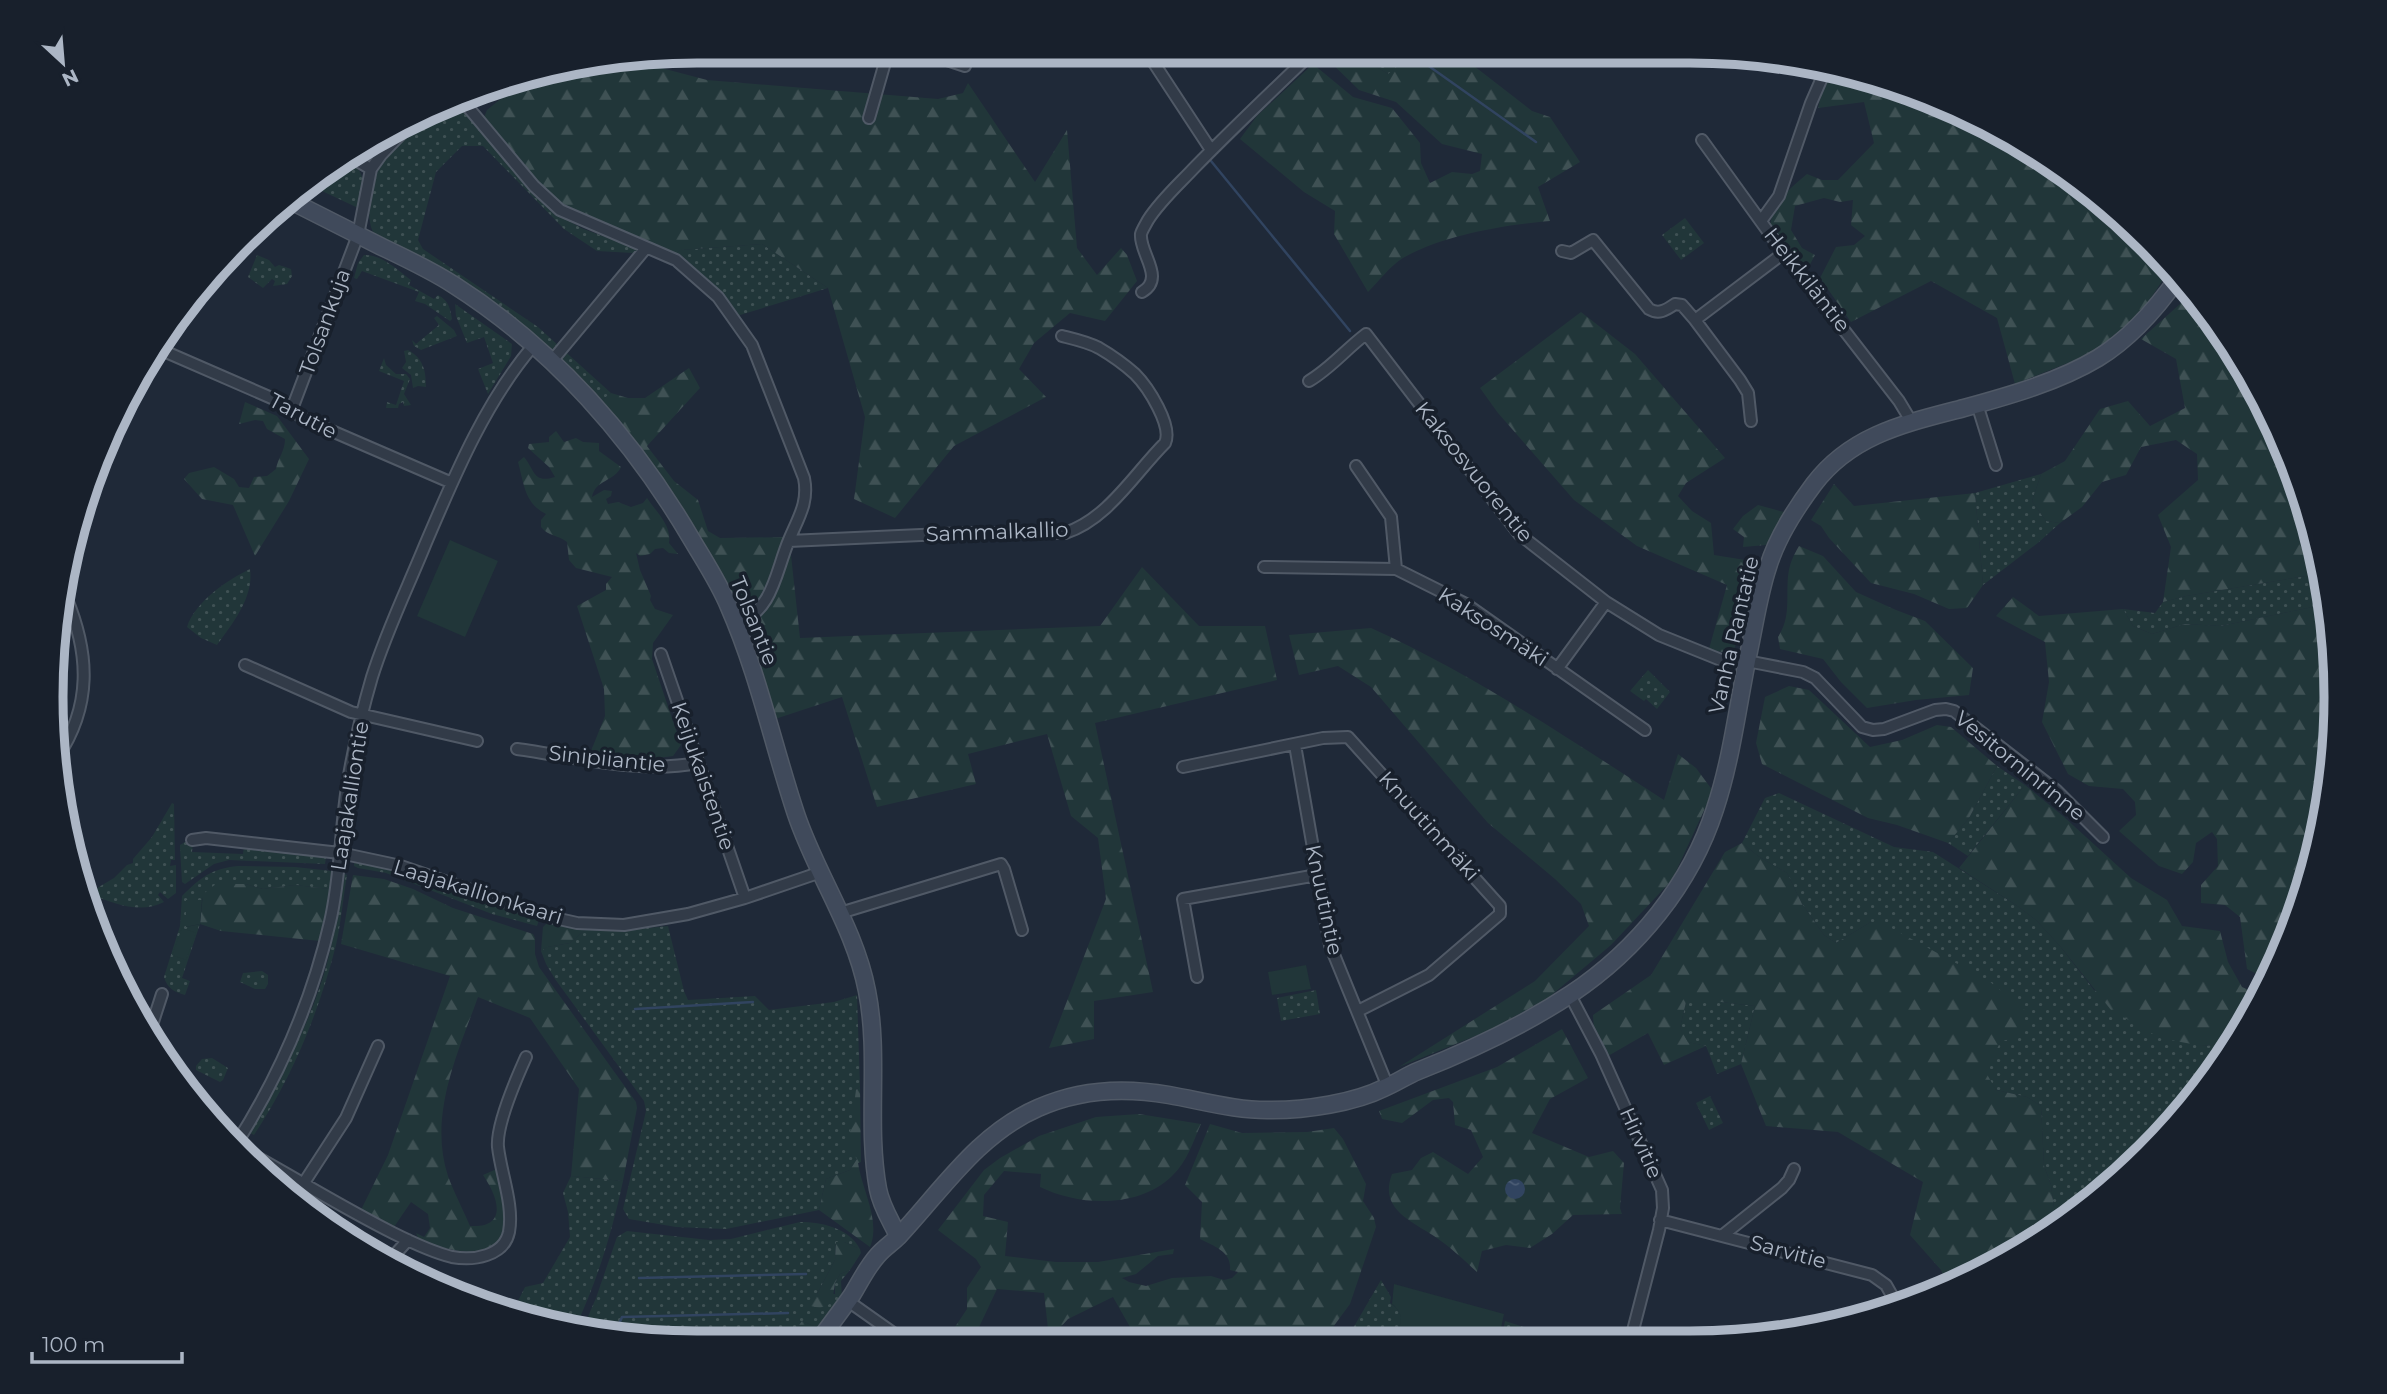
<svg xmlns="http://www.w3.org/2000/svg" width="2387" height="1394" font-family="Montserrat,sans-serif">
<defs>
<pattern id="grass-dots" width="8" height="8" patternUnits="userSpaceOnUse" patternTransform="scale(1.75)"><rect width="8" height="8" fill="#213639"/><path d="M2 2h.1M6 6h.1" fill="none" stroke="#3f5154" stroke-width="1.8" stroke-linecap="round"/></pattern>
<pattern id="forest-firs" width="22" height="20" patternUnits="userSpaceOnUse" patternTransform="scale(1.75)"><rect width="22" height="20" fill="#213639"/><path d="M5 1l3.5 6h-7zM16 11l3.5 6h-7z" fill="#3f5154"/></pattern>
<pattern id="water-ripples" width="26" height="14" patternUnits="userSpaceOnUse" patternTransform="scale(1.75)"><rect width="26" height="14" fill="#314460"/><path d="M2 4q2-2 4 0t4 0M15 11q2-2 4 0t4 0" fill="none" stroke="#4c5d75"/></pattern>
</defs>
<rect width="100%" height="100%" fill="#1f2938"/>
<path fill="url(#grass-dots)" d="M1352,52h64l4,14 -32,8z
M457,102l8,6 13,20 80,86 23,14 70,26 -54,-3 -33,-22 -81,-83h-21l-26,26 -18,68 5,9 115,78 73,66 -11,9 -227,-170c-5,-11 -4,-20 -3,-32 5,-50 47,-76 87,-98z
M349,160c18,13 15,26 12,47h-5l-51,-24z
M1685,218l19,25 -23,17 -19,-25z
M762,244l66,44 -91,28 -62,-61 5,-5z
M257,255l12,5 6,7 4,-2 12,4 1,7 -5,8 -14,2 2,-5 -3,-2 -9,9 -15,-11z
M364,255c17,-1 34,15 47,25l-2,5 25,14 4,-4c11,6 12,13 14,24l-2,2 -25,-17 -10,-3 4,-9 -57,-21 -5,8 -3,-1 4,-15z
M455,304l57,40 -1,12 -23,38 -10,-25 15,-6 -9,-26 -17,6 -11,-27z
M437,316l17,14 3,6 -36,14 -7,-4 -2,-6 4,4 23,-19 -5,-7z
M408,350c15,8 18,20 18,37l-8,-1 -5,2 -2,-13 -9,-7 4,-6 -2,-11z
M384,358l2,7 10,9h10l4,5 -6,15 7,11 -7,1 -1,-4 -4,2 -1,4h-12l1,-6 9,3 8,-24 -25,-10z
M2041,474l-9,27 14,20 14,2 -21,19 -56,43 -8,-92z
M250,569c4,28 -17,54 -33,76l-16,-7 -14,-11c8,-25 40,-47 63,-58z
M2324,573l3,31 -106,22 -36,-2 -33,10 -19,-8 -10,-17 32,4 8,-11 23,-6z
M1648,670l22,22 -13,17 -11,-10 -2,2 -14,-10z
M1997,766l28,19 -57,71 -20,-13 21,-25z
M1779,793l115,54 39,5 83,53 20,15 24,26 34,44 108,56 32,-3 -6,13 -81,98 -91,70 -5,-39 -7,-19 -3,-60 -14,-9 -31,-7 -12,-19 17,-31 -130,-118 -35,21 -12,-8 -22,-31 -15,-31 -29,-17 -16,-13 23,-45z
M172,803l2,1 1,56h-4l-1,6 6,-1v28l-8,6 -8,-7 -2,3 6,7c-23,12 -49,2 -72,-7v-4l22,-13 13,-13 6,-2v-4l19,-22z
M185,842h8l-1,10 51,2 1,-8 82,11 -1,7 -96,-4 -15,4 -29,20 -3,-2 -2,-34v-3z
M354,862c64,9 123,38 185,58l-2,6 -45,-12 -106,-41 -28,-5 -4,-2z
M238,866l57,1 37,4 -2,18 -35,-4 -32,4 -18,-5 -41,10 -2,6h-16v27l14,-3 -18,54 8,3 -5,14c-11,-3 -18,-7 -21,-18l16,-51 2,-30c19,-19 29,-27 56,-30z
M342,873l5,2c-4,24 -6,48 -11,70 -17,67 -44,133 -82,190l-4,-2c34,-61 68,-123 82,-191 5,-23 7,-47 10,-69z
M668,926l16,65 4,9 67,-4 14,14 65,-8 23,-7 3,91 -4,4 1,69 -7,11 -24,9 -7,31 -93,19 -50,-2 -47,-8 -6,-10 23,-98 -2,-10 -89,-122 -9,-15 -5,-13 6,-4 23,-4 17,-15 40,2z
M262,971l6,4v9l-3,5h-10l-15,-7 3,-9z
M1316,990l4,24 -39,7 -4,-23z
M1686,1002h35l34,4 -14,58 -24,10 -11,-28 -19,-4 -7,-14z
M212,1058l16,10 -5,12 -3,2 -24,-12v-4l6,-7z
M1710,1096l13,27 -14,7 -13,-27z
M571,1176l52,5c-11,51 -25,98 -47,145l-24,-4 -34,-21 7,-14 18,-4 27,-46 -2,-25 -5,-19z
M800,1222c22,0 49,6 60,27l-16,-7h-8l-1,18 -18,34h18v-11l5,-9 10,-4 -9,11 1,17 -21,31 -19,-8 -15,21h-133l-71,-14 13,-30 21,-61 10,-6 82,9 22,-1z
M1381,1280l10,17 -1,6c20,12 12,35 -12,32l-2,7h-31z
M1505,1321l66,21h-70z
M1073,1329l6,1 2,5 -3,7h-37l1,-4 6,-4z"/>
<path fill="url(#forest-firs)" d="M1320,52h32l36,22 11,-9h20l-3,-13h28l6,4 1,-4h5l76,59 18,6 30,45 -42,25 12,34c-46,4 -107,14 -147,37 -13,8 -24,23 -35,34l-34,-58 1,-23 -31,-19 -64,-53 17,-23 56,-52 40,33 39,11 28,35 1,20 9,20 22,-11 20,2 8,-3 2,-17 -40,-10 -46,-42 -37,-12z
M635,61l72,19 231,19 25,-6 5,-10 67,99 32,-52 10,118 20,27 24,-27 6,7 10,26 -32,40 -35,-8 -36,30 -15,26 27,28 -92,49 -59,72 -41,-19 11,-82 -37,-129 -66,-44 -82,6 -5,5 -107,-44 -29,-25 -56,-66 4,-10 38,-31z
M1829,71l68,14 152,74 98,81 23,29 -31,47 -46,37 -78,31 -18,-66 -66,-37 -80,41 -31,-44 16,-31 18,-2 11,-9 -14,-11 2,-25 -13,2 -16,-4 -29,8 -4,24 11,18 13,7 -8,15 -37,-42c2,-25 19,-39 37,-54l15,6h16l36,-37 -10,-41 -46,6 6,-25z
M2189,292l38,46 20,45 4,-1 24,46 22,66 9,19 18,60 -138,23 -23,6 8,-55 -13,-32 40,-35 -1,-26 -21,-14 -35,7 -15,28 -24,7 -20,25 -22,16 -14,-2 -14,-20 9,-27 24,-13 35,-52 28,-8 22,25 35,-18 -9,-49 -35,-20 39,-35z
M1581,312l54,42 90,104 -39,25 -8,13 14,15 19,12 3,32 44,7 -2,14 -22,74 -4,4 -21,-5 18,-64 -90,-39 -63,-46 -76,-87 -18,-25z
M689,368l11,20 -53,58 27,35 24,19 10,31 12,7 69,-1 11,101 300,-12 42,-59 57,59h66l12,54 -182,43 58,269 -59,9v38l-45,9 57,-149 -8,-61 -27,-22 -24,-82 -79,20 8,30 -99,23 -35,-110 -70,23 -21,-73 3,-24 -12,-23 -4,2 -30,-49 -108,-151 11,-9 17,5h17z
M245,402l32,14 32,43 -20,42 -34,55 -22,-51 -31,-6 -18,-20 5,-6 25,-6 20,12 5,8 10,1 5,-11 13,-1 9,-7c2,-11 9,-18 9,-30l-18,-10 -4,-8 -8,-1 -16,4z
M556,431l8,11 12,-4 7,4 16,1v8l22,16c-6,14 -26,13 -29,30l12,-7 8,1 -1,5 -5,3 2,5 10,-2 13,5 12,-4 4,-5c9,14 25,27 22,45l9,11 -9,-1 -6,-5 -8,1 -5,5 -10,2 -4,-3 4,17 11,26 -1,4 5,9 18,6 -20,28 -1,16 29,86 -8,11c-25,3 -61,13 -82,-5l14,-35 -1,-27 -27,-83 29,-16v-6l6,-7 -36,-9 -7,-8 -2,-18c-10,-8 -18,-5 -26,-15v-7l5,-6c-22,-11 -22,-31 -28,-52l6,-5c11,13 9,27 31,20l-6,-10 -21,-19 1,-4 20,-2v-5z
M1834,484l20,22 121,-13 8,92 -16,23 -18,1 -35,-15 -43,-11 -42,-45 -8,-12 -10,-6z
M1758,505l26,7 -18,33 -23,2 1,-10 -11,-8 10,-13z
M1799,546l24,10 33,36 40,18 29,11 48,47 -4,27 -53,5 -49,8 -26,-26 -18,-23 -43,-10 -2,-12c13,-20 8,-38 10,-60 1,-12 5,-21 11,-31z
M2013,597l26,19 84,-7 10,17 19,8 33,-10 36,2 106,-22 9,93 -12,126 -37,121 -16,30 -12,1 -12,-6 -7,-52 -15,-12 -24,-2v-18l17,-19 -1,-27 -5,-7 -16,11 -3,19 -11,12 -23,-8 -40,-35 17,-16 -1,-13 -12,-13 -34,-3 -21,-12 -26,-52 7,-40 -4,-40 -49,-26z
M1371,628c104,47 198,111 293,172l14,-46 18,14 17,23 -41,89 -61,65 -63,53 -58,32 -91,37 136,-86 54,-55 -8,-22 -26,-25 -67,-56 -117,-136 -33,-21 -39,9 -10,-40z
M1789,686l20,4 61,57 32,-7 35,-15 14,2 46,39 -28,52 -21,25 -51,-18 -29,-7 -106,-54 -6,-21 9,-46z
M2025,785l38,31 68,62 36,22 15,26 38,5 8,31 14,25 18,8 -26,48 -32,3 -42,-8 -49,-28 -51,-64 -24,-26 -20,-15 -57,-37z
M1742,843l16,13 29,17 15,31 22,31 12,8 35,-21 11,1 107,58 38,31 -5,8 1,17 -22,4 -16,30 11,19 31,7 14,9 3,60 7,19 5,39 -43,32 -65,30 -7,-16 -31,-35 13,-53 -85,-50 -72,-6 -25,-62 14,-58 -34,-4h-35l-6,26 8,14 18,4 -42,19 -16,-32 -40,23 -14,-24 -1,-17 58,-40 74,-123z
M353,875l31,4 29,10 40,19 80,26 2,4v16l4,13 97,135 1,6 -14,73 -52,-5 8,-87 -49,-71 -52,-21c-20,56 -50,118 -30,179 6,17 15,33 22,50 39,2 28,-29 13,-51l16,-7c2,15 8,33 8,49 -2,53 -58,33 -88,23l-3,-7 8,4 6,-9 -2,-14 -17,-12 -17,25 -33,-17 27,-55 62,-179 -109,-32z
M216,884h29l18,5 32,-4 35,4 -10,52 -99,-10 -21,-7 3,-30z
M548,922l39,6 -17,15 -23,4 -6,4 2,-24z
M1562,1029l26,49 -38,21 -18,34 57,24 24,-6 11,12 -4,45 2,6 -49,1 -21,19 -22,14 -24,-3 -24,6 -5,21c-14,-13 -28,-26 -43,-36 -25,-16 -55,-28 -42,-62l20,-4 9,-12 12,-6 35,22 15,-17 -12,-27 -16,-5 -2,-23 -4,-4 -16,2 -31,23 -20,-4 -3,-8 118,-44z
M860,1086l1,76 -3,1c4,27 23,58 12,84l-51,-37 7,-31 24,-9 7,-11 -9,-11 8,-58z
M1139,1114l62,10c-8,18 -14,38 -29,52 -34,33 -93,30 -132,11l1,-13 -37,-3 -20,24 -1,21 25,6 -3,34 51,6h42l76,-13 -1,5 -15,2 -22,18 -14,4 7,4 17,4 26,-8 39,-2 13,4 8,-2 6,-6 -8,-2c2,-18 -16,-24 -30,-31l2,-37 -17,-17 25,-61 32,9 65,-1 27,-4 9,11 23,45 -3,17 11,17 2,9 -26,77 -28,38h-193l-7,-12 8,-3 -17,-30 -45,22 -11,12 -9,-2 -4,-36 -47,-4 -25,53h-27l22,-33v-21l14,-21 -5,-8 -38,-29 46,-60 16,-12 39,-22 57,-19z
M836,1242h8l16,7 1,4 -11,17 -10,4 -5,9 -3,20 -12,5 -14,-3 11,-11 18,-34z
M802,1321l19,8 -10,13h-24z"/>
<path fill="#213639" d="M450,540l48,21 -33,76 -48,-21z
M186,900h16l-2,24 -14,3z
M182,928l14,5 -10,27 -14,-5z
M1306,965l5,24 -39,6 -4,-23z
M1394,1284l110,30 -6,28h-119l2,-6 15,-4c8,-10 6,-20 -4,-28z"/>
<path fill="url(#water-ripples)" d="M1505 1189a10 10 0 1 1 20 0a10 10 0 1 1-20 0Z"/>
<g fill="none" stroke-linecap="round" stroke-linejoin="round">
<path stroke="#314460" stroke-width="2.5" d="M1409,52l127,90
M1211,161l139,170
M635,1009l118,-7
M639,1278l167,-4
M615,1334l7,-17 166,-4"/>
<g stroke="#505966" stroke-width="14">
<path id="street" d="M888,51l59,9 18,6
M1146,51l65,99
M684,55v-2
M462,100l72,86 26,24 116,50 42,37 34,48 52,133c5,25 -6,40 -15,62 -14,33 -15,69 -53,85
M869,118l19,-66
M1702,140l70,97 127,164 12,20
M352,158l19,11
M1761,221l18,-25 32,-93 14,-32
M1562,251l9,2 22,-13 56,69c10,6 17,1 26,-5l7,1 13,15 90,-68
M1142,292c24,-14 -3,-39 -1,-58 1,-4 5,-10 7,-14 12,-19 31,-36 46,-52 39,-40 79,-78 119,-116
M1695,320l45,60 8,13 3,28
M154,350l12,2 117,51 21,16 148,64
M551,362l95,-114
M1309,381c22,-13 37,-32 57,-47l153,200 87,68 53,33 67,27 21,-1 56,11 12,6 47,49 11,3 11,-1 51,-19 11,-1 8,2 102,79 47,47
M1977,404l19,61
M292,409l66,-174 13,-66 10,-14 24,-25
M1356,466l35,51 5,52
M789,541l176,-8h100c43,-14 69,-59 100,-90 8,-17 -17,-56 -30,-69 -10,-9 -24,-19 -36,-26 -11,-6 -25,-9 -37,-12
M1264,567l132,2 70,35 179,126
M661,654l84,244
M245,665l106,47 126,29
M1557,669l49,-67
M1295,745l35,200 58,142
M517,749c59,8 122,25 181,14
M57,758c35,-52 33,-104 9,-161
M1183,767l140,-29 25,-1 152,169v8l-71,61 -71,36
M192,840l14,-2 134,15 61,13 149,51 27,6 47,2 64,-11 57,-16 76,-26
M840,913l161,-49 3,5 18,61
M1197,977l-14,-78 134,-24
M1570,995l31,59 61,136 1,18 -4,22 -29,112
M150,1031l12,-37
M238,1141c42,-67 74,-141 92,-219 11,-46 10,-95 18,-141 6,-35 14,-70 24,-104 14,-45 35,-88 53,-132 29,-68 60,-143 108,-199
M253,1155c47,26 92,54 140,78 18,9 39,19 59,24 22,4 52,-1 57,-25 5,-27 -8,-58 -11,-85 -2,-21 19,-70 28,-90
M296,1195l50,-77 32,-72
M1660,1220l212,55 14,10 13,23
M1723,1235l59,-47 7,-8 5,-11
M390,1260l18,-20
M848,1301l58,41"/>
</g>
<g stroke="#505966" stroke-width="19">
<path id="secondary" d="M289,200c30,15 61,31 91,46 25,12 51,24 74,39 99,63 179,154 238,255 13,22 27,43 37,67 29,66 44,138 67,207 20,60 59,114 71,177 13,65 -1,133 11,198 3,17 13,32 20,47
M818,1342c11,-16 23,-31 34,-47 8,-13 15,-28 26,-40 6,-7 14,-12 21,-19 43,-46 79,-102 139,-128 42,-19 86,-21 131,-13 34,6 68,16 103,15 34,0 82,-7 112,-22 12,-5 22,-12 34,-17 53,-21 105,-45 153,-77 66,-44 120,-110 144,-185 17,-51 23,-106 34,-158 6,-28 10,-57 19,-84 9,-30 28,-59 46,-83 38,-50 93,-61 150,-76 44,-12 94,-26 134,-50 33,-20 58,-49 80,-80"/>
</g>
<use href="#street" stroke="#323b48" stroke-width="10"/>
<use href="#secondary" stroke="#404a5b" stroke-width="16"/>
</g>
<g text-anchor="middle" stroke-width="7" stroke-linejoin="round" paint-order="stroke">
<g font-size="21" fill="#acb6c5" stroke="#18202c">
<text transform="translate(1807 280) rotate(52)" y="7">Heikkiläntie</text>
<text transform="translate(325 322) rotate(-70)" y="7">Tolsankuja</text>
<text transform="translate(303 416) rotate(28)" y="7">Tarutie</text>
<text transform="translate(1474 472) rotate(51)" y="7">Kaksosvuorentie</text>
<text transform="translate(997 532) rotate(-2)" y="7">Sammalkallio</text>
<text transform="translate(754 621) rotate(68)" y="7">Tolsantie</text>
<text transform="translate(1493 627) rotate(33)" y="7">Kaksosmäki</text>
<text transform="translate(1734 635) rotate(-77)" y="7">Vanha Rantatie</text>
<text transform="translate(607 759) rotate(6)" y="7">Sinipiiantie</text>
<text transform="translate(2020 766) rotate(39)" y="7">Vesitorninrinne</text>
<text transform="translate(703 776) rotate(71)" y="7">Keijukaistentie</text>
<text transform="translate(350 796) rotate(-81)" y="7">Laajakalliontie</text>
<text transform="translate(1429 826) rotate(48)" y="7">Knuutinmäki</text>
<text transform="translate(478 892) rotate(17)" y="7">Laajakallionkaari</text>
<text transform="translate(1324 900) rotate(78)" y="7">Knuutintie</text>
<text transform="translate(1641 1143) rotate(66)" y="7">Hirvitie</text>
<text transform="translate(1788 1252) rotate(15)" y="7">Sarvitie</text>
</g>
</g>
<path d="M0 0H2387V1394H0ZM697 63H1690A634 634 0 0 1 2324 697V697A634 634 0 0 1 1690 1331H697A634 634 0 0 1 63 697V697A634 634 0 0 1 697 63Z" fill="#18202c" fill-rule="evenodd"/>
<path fill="none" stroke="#acb6c5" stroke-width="9" d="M697 63H1690A634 634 0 0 1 2324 697V697A634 634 0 0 1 1690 1331H697A634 634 0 0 1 63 697V697A634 634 0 0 1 697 63Z"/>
<g transform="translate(63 63) rotate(154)" stroke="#18202c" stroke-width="5" paint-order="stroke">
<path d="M0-5L12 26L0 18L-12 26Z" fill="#acb6c5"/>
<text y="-10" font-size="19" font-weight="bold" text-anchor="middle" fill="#acb6c5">N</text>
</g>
<path d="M32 1352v10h150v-10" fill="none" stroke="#acb6c5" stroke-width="3.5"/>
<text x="42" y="1352" font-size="21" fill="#acb6c5" stroke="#18202c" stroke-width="5" paint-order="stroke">100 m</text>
</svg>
